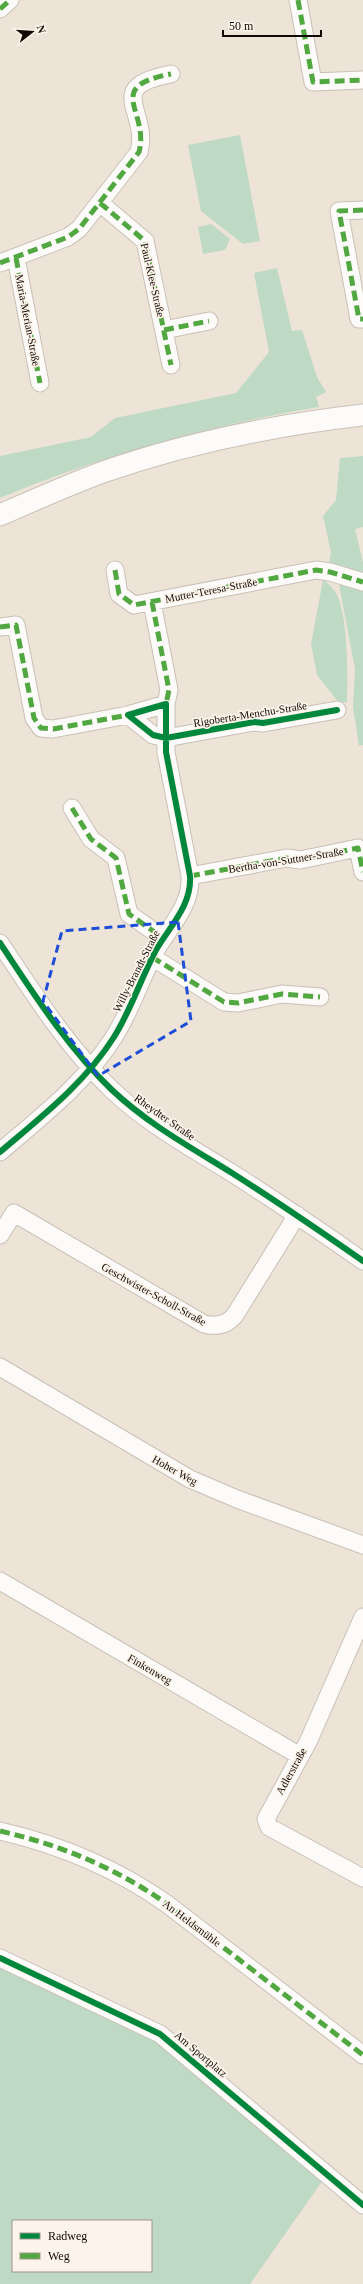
<svg xmlns="http://www.w3.org/2000/svg" width="363" height="2284" font-family="Georgia,serif">
<rect width="100%" height="100%" fill="#eee3d7"/>
<path fill="#bfdac4" fill-rule="evenodd" d="M240,135l20,106 -17,3 -42,-33 -13,-66z
M211,224l19,15 -5,11 -22,4 -5,-27z
M277,268l15,63 10,-1 15,47 9,15 -10,5 3,10c-110,18 -217,49 -319,91v-42l91,-19 24,-19 121,-25 33,-41 -15,-79z
M363,456v71l-8,2 8,33v14l-34,-12 2,-12 -8,-36 13,-16 4,-42z
M338,579l25,8v158l-4,1 -6,-39 2,-38z
M323,580c5,3 10,8 13,13 12,21 12,84 11,109l-8,1 -22,-28 -6,-31z
M0,1967l156,69 167,144 -73,104h-250zM13,2221h138v50h-138z"/>
<g fill="none" stroke-linecap="round" stroke-linejoin="round">
<g stroke="#c9c0b6" stroke-width="19">
<path id="minor" d="M298,0l15,82 50,-2
M0,9l10,-9
M100,203l45,38 26,124
M363,210l-24,1 20,108h4
M16,258l24,125
M0,263l68,-26 11,-8 60,-77c11,-41 -37,-65 32,-78
M164,330l45,-9
M115,570l4,24 15,11 182,-35 14,2 33,10
M152,602l17,88 -3,14
M0,627l16,-2 18,93 7,10 12,1 75,-14
M72,808l19,31 25,19 13,56 34,24
M190,876l97,-18 13,2 58,-12 5,24
M0,943c34,51 67,104 112,147 36,34 78,57 120,83 44,28 88,58 131,88
M152,957l72,45 14,1 44,-9 38,3
M0,1152c41,-35 85,-69 114,-115 17,-27 27,-59 42,-87 14,-24 36,-45 34,-74l-24,-124v-48l-38,11 25,20 13,3 88,-16 9,1 74,-13
M0,1235l14,-22 190,111c12,3 23,1 31,-9l62,-100
M0,1367l190,112 47,20 126,46
M0,1581l300,175
M363,1617l-55,125 -42,77 3,8 94,51
M0,1831c61,14 116,37 167,73l196,151
M0,1958l160,76 203,171"/>
</g>
<g stroke="#c9c0b6" stroke-width="23">
<path id="major" d="M0,515c34,-15 68,-30 103,-43 83,-29 173,-47 260,-57"/>
</g>
<use href="#minor" stroke="#fcfbf9" stroke-width="17"/>
<use href="#major" stroke="#fcfbf9" stroke-width="21"/>
<path stroke="#51a840" stroke-width="5" stroke-dasharray="10 5" stroke-linecap="butt" d="M298,0l15,82 50,-2
M0,9l10,-9
M100,203l45,38 26,124
M363,210l-24,1 20,108h4
M16,258l24,125
M0,263l68,-26 11,-8 60,-77c11,-41 -37,-65 32,-78
M164,330l45,-9
M115,570l4,24 15,11 182,-35 14,2 33,10
M152,602l17,88 -3,14
M0,627l16,-2 18,93 7,10 12,1 75,-14
M72,808l19,31 25,19 13,56 34,24
M190,876l97,-18 13,2 58,-12 5,24
M152,957l72,45 14,1 44,-9 38,3
M0,1831c61,14 116,37 167,73l196,151"/>
<g stroke="#fcf4ea" stroke-width="8">
<path id="cycleway" d="M0,943c34,51 67,104 112,147 36,34 78,57 120,83 44,28 88,58 131,88
M0,1152c41,-35 85,-69 114,-115 17,-27 27,-59 42,-87 14,-24 36,-45 34,-74l-24,-124v-48l-38,11 25,20 13,3 88,-16 9,1 74,-13
M0,1958l160,76 203,171"/>
</g>
<use href="#cycleway" stroke="#00873e" stroke-width="6"/>
</g>
<path fill="none" stroke="#1d4ed8" stroke-width="3" stroke-dasharray="8 5" stroke-linejoin="round" d="M178,922l13,99 -93,55 -55,-75 19,-70z"/>
<g text-anchor="middle" stroke-width="3.5" stroke-linejoin="round" paint-order="stroke">
<g font-size="11" fill="#110a04" stroke="#fcf4ea">
<text transform="translate(153 280) rotate(77)" y="4">Paul-Klee-Straße</text>
<text transform="translate(28 320) rotate(79)" y="4">Maria-Merian-Straße</text>
<text transform="translate(211 590) rotate(-11)" y="4">Mutter-Teresa-Straße</text>
<text transform="translate(250 714) rotate(-9)" y="4">Rigoberta-Menchu-Straße</text>
<text transform="translate(286 860) rotate(-9)" y="4">Bertha-von-Suttner-Straße</text>
<text transform="translate(136 971) rotate(-63)" y="4">Willy-Brandt-Straße</text>
<text transform="translate(165 1117) rotate(35)" y="4">Rheydter Straße</text>
<text transform="translate(154 1294) rotate(29)" y="4">Geschwister-Scholl-Straße</text>
<text transform="translate(175 1470) rotate(29)" y="4">Hoher Weg</text>
<text transform="translate(150 1669) rotate(30)" y="4">Finkenweg</text>
<text transform="translate(291 1771) rotate(-61)" y="4">Adlerstraße</text>
<text transform="translate(192 1923) rotate(37)" y="4">An Heldsmühle</text>
<text transform="translate(201 2054) rotate(40)" y="4">Am Sportplatz</text>
</g>
</g>
<rect x="12" y="2220" width="140" height="52" fill="#fcf4ea" stroke="#9e968e"/>
<rect x="20" y="2233" width="20" height="6" fill="#00873e" stroke="#9e968e"/>
<text x="48" y="2240" font-size="12" fill="#110a04">Radweg</text>
<rect x="20" y="2253" width="20" height="6" fill="#51a840" stroke="#9e968e"/>
<text x="48" y="2260" font-size="12" fill="#110a04">Weg</text>
<g transform="translate(32 32) rotate(73)" stroke="#fcf4ea" stroke-width="3" paint-order="stroke">
<path d="M0-3L7 15L0 10L-7 15Z" fill="#110a04"/>
<text y="-6" font-size="11" font-weight="bold" text-anchor="middle" fill="#110a04">N</text>
</g>
<path d="M223 30v6h98v-6" fill="none" stroke="#110a04" stroke-width="2"/>
<text x="229" y="30" font-size="12" fill="#110a04" stroke="#fcf4ea" stroke-width="3" paint-order="stroke">50 m</text>
</svg>
